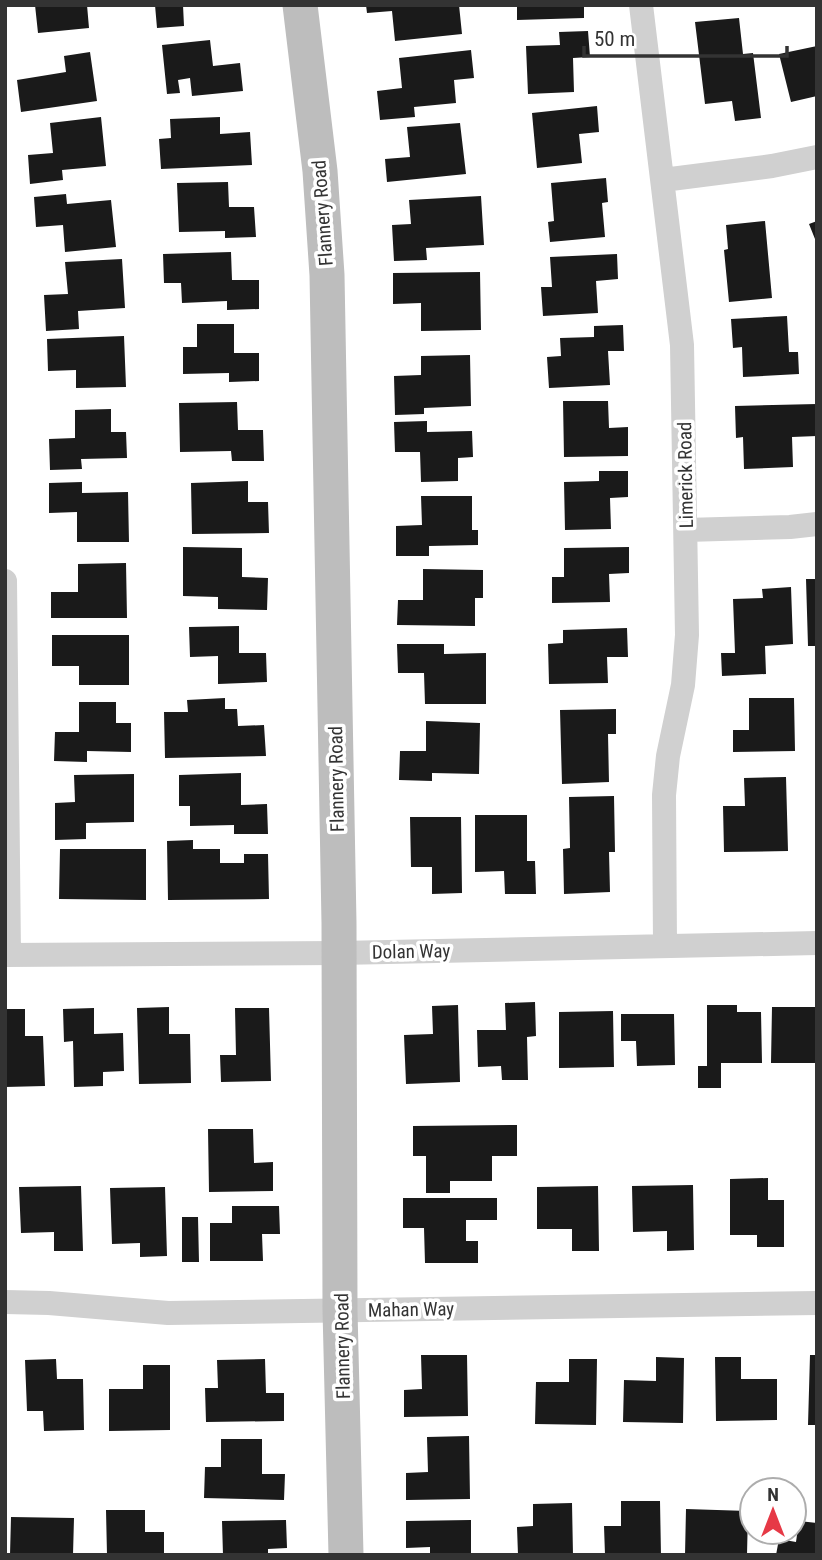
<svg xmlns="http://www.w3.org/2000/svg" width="822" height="1560" font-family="'Roboto Condensed',sans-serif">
<rect width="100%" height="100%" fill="#fff"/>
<path fill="#1a1a1a" d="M35,5h52l2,23 -51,5z
M155,5h28l1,21 -27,2z
M366,5h93l3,29 -67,7 -3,-30 -25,2z
M517,5h67v13l-67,2z
M739,18l4,36 10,-1 8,65 -26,3 -3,-20 -27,3 -10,-82z
M588,31l2,26 -17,1 1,34 -46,2 -2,-48 34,-1 -1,-13z
M210,40l3,26 27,-3 3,28 -51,5 -2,-18 -12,2 2,13 -13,1 -5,-49z
M817,46v50l-26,6 -12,-48z
M471,50l3,28 -20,2 2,23 -42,4 1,10 -35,3 -3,-29 25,-3 -3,-30z
M90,52l7,49 -76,11 -4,-32 49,-8 -2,-16z
M597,106l2,26 -20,2 3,29 -45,5 -5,-55z
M101,117l5,49 -44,4 1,10 -33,4 -2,-29 25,-2 -3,-30z
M220,117v17l30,-2 2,33 -91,4 -2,-30 12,-1 -1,-19z
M460,123l6,51 -79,8 -2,-23 25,-2 -3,-30z
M606,178l2,24 -6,1 3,34 -55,5 -2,-20 6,-1 -3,-38z
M228,182l1,25h25l2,30 -31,1v-7l-46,1 -2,-49z
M66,194l1,10 44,-4 5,47 -51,5 -2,-27 -27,2 -2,-30z
M481,196l3,49 -58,3 1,12 -33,1 -2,-36 19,-1 -2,-24z
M765,221l7,77 -43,4 -5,-52 4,-1 -2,-24z
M817,221v23l-8,-20z
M231,252l1,28h27v29l-32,1v-9l-45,2 -1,-20h-17l-1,-29z
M617,254l1,25 -22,2 2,32 -55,3 -2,-29h11l-2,-30z
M122,259l3,49 -47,3 1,18 -33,2 -2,-36 24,-1 -3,-32z
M480,272l1,58 -60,1v-28l-28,1v-31z
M787,316l2,36h9l1,22 -56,3 -1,-30 -9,1 -2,-29z
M197,324h37v29h25v28l-30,1v-9l-46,1v-27h14z
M623,325l1,26h-16l2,34 -61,3 -2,-31 14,-1 -1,-18 34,-1v-11z
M124,336l2,51 -50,1v-18l-28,1 -1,-32z
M470,355l1,51 -47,2v6l-29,1 -1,-39 27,-1v-19z
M563,401h45l1,27 19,-1v29l-64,1z
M237,402l1,28h25l1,31h-32l-1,-10 -51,1 -1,-49z
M817,404v32l-25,1 1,30 -49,2 -1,-32 -7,1 -1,-32z
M111,409v23h15l1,26 -46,1 1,10 -32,1 -1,-31 26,-1v-28z
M427,421v11l45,-1 1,26 -15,1v23l-37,1 -1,-30h-25l-1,-30z
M599,471h29v26l-18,1 1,31 -46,1 -1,-48 35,-1z
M248,481v21h20l1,31 -77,1 -1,-51z
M82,482v11l46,-1 1,50h-52v-30l-28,1v-30z
M421,496h51v34h6v15l-49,1v10h-33v-30l26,-1z
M183,547l59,1v29l26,1 -1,32 -49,-1v-12l-35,-1z
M629,547v26l-20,1 1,28 -58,1v-26h12v-29z
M126,563l1,55h-76v-26h27v-28z
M423,569l60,1v28h-8v28l-78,-1 1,-25h25z
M806,579h11v67h-9z
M791,587l2,57 -28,2 1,28 -44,2 -1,-23h14l-2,-54 30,-1 -1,-9z
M239,626v27h27l1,29 -49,2v-28l-28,1 -1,-30z
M627,628l1,29h-21l1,26 -59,1 -1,-40 15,-1v-13z
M52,635h77v50h-50v-19h-27z
M397,644h47v10l42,-1v51h-61l-1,-31h-26z
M225,698v11h12l1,17 26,-1 2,31 -101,2 -1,-46h24l-1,-12z
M749,698h45l1,53 -62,1v-22h16z
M79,702h37v21h15v29l-44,-1v11l-33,-1 1,-29h24z
M616,709v25h-8l1,48 -47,2 -2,-74z
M426,721l54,2 -1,51 -47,-1v8l-33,-1 1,-29h26z
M241,773v32l26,-1 1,30h-34v-9l-44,1v-20h-11v-31z
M134,774v48l-48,1v16l-31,1v-37l20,-1 -1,-27z
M786,777l2,74 -64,1 -1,-46h22l-1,-28z
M614,796l1,56h-6l1,40 -46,2 -1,-45 7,-1 -1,-51z
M475,815h52v46h8l1,33h-31l-1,-23 -29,1z
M410,817h51l1,76 -30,1v-27h-21z
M193,840v9h27v14h24v-9h24l1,45 -101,1 -1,-59z
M60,849h86v51l-87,-1z
M535,1002l1,34 -9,1 1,43h-26l-1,-14 -23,1 -1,-37h29l-1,-27z
M458,1005l2,77 -54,2 -2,-49 29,-1 -1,-28z
M707,1005h30v7h24l1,51h-41v25h-23v-22h9z
M169,1007v27h21l1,49 -52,1 -2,-76z
M772,1007h45v56h-46z
M94,1008v26l29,-1 1,38 -21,1v14l-29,1 -1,-46 -9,1 -1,-33z
M235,1008h34l2,73 -50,1 -1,-27h16z
M5,1009h20v27h18l2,50 -40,1z
M613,1011l1,56 -55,1v-56z
M621,1014h53l1,51 -38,1 -1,-25h-15z
M517,1125v31h-25v25h-42v12h-24v-37h-13v-30z
M208,1129h45l1,34 19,-1v29l-64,1z
M768,1178v22h16v47h-27v-12h-27v-56z
M693,1185l1,65 -27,1v-20l-34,1 -1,-46z
M81,1186l2,65h-29v-19l-33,1 -2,-46z
M598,1186l1,65h-27v-22h-35v-42z
M165,1187l2,69 -27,1v-14l-28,1 -2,-56z
M403,1198h94v22h-31v21h12v22h-53l-1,-35h-21z
M232,1206h47l1,28h-18l1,27h-53v-38h22z
M182,1217h16l1,45h-17z
M421,1355h46l1,61 -64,1v-27l18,-1z
M810,1355h7v70h-9z
M656,1357l28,1 -1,65 -60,-1 1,-42 32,1z
M715,1357h26v22h36v41l-61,1z
M56,1359l1,20h26l1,51 -40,1 -1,-20h-16l-2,-51z
M265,1359l1,34h18v28l-78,1 -1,-34h13l-1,-28z
M569,1359h28l-1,66 -61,-1 1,-42h33z
M143,1365h27v65l-61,1v-42h34z
M469,1436l1,63 -64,1v-27l22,-1 -1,-35z
M221,1439h41v35h23l-1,26 -80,-2 1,-31h16z
M621,1501h39l1,54h-56l-1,-29h17z
M572,1503l1,52h-55l-1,-28 16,-1v-22z
M686,1509l62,2 -1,44h-62z
M106,1510h39v22h19v23h-57z
M11,1517l63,1 -1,37h-63z
M286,1520l1,28 -19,1v6h-45l-1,-34z
M471,1520v35h-41v-8l-24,1v-27z
M799,1521l18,2v32h-41l3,-16 17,3z"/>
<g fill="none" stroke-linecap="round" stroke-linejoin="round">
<path stroke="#d0d0d0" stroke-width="24" d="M641,5l41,340 5,290 -4,50 -15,71 -4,39 1,150
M663,180l109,-14 45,-9
M686,530l104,-3 27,-3
M5,581l4,374
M5,955l334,-2 478,-10
M5,1302l44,1 119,10 649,-10"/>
<path stroke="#bdbdbd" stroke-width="35" d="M300,5l20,166 7,104 12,648 1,387 6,245"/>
</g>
<g text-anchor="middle" stroke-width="7" stroke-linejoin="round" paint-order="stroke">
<g font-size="19" fill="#333" stroke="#fff">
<text transform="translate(322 213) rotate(-94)" y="7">Flannery Road</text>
<text transform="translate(685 475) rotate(-91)" y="7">Limerick Road</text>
<text transform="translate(336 779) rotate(-91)" y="7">Flannery Road</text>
<text transform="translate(411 951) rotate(-1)" y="7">Dolan Way</text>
<text transform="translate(411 1309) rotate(-1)" y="7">Mahan Way</text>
<text transform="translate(342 1346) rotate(-91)" y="7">Flannery Road</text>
</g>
</g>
<rect width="822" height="1560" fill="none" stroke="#333333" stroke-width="14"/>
<g transform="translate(773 1511)"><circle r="33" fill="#ffffff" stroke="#adadad" stroke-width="2"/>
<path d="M0-5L12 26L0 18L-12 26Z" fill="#e63946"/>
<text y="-10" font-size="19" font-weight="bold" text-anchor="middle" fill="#333333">N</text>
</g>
<path d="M584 46v10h203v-10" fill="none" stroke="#333333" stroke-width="3.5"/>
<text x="594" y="46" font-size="21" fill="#333333" stroke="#ffffff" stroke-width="5" paint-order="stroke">50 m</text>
</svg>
